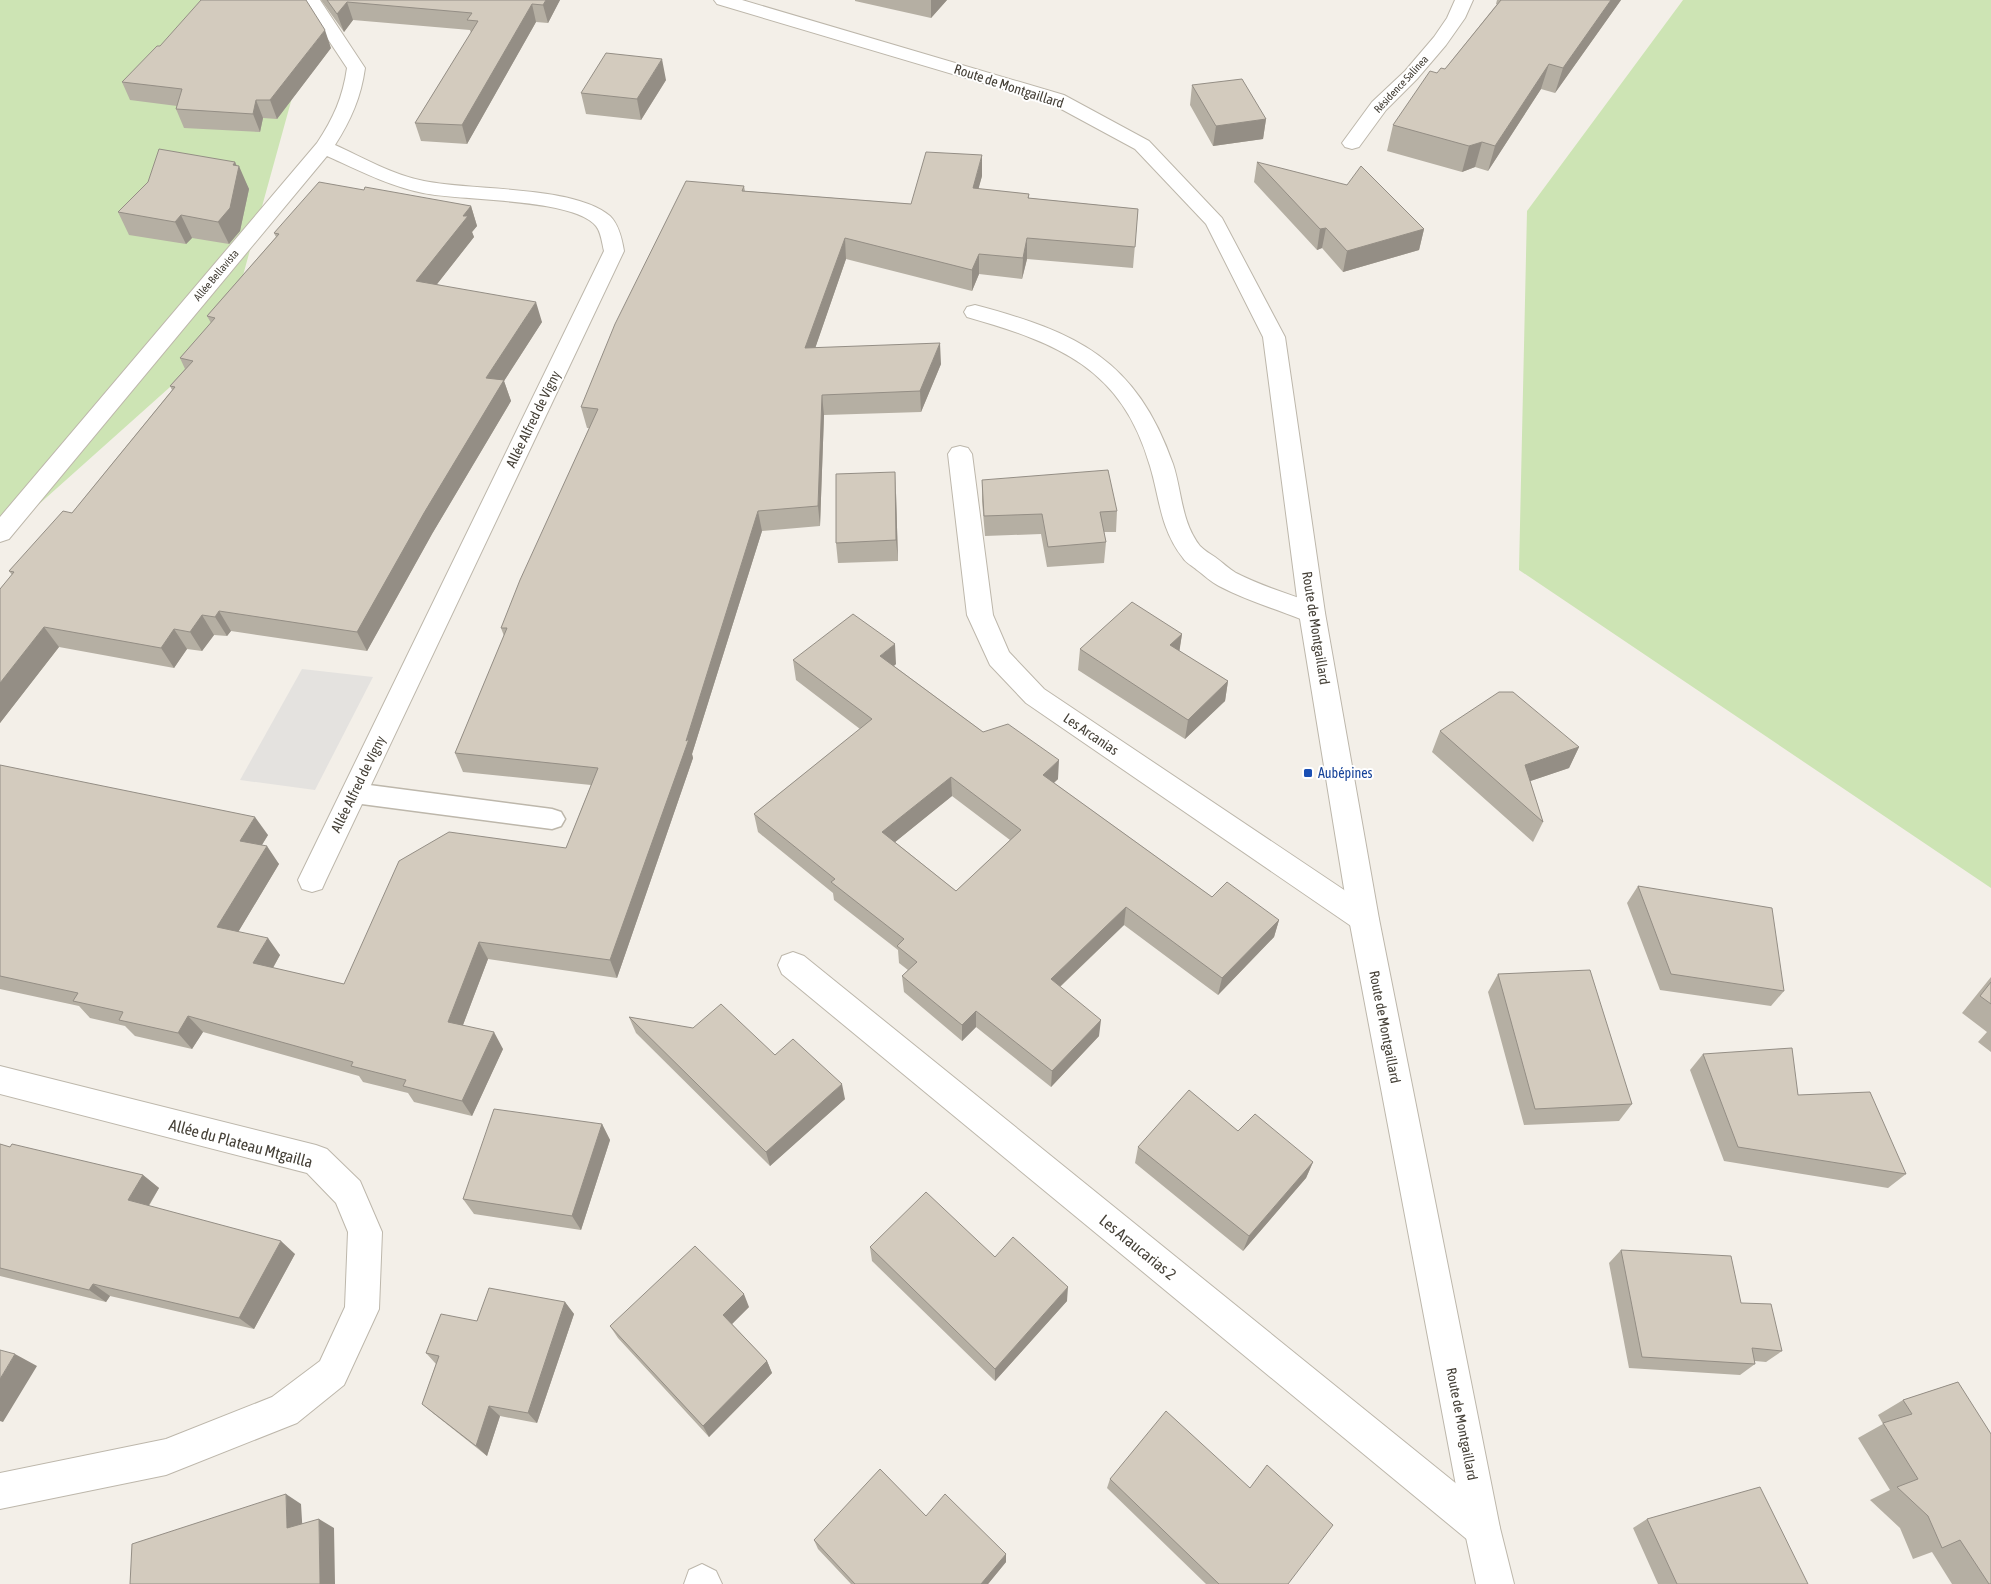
<svg xmlns="http://www.w3.org/2000/svg" width="1991" height="1584" font-family="'Asap Condensed',sans-serif">
<rect width="100%" height="100%" fill="#f3efe8"/>
<path fill="#cde4b4" d="M0,0h319l-93,337 -226,202z
M1683,0h308v888l-472,-318 8,-359z"/>
<path fill="#e4e2df" d="M302,669l71,8 -58,113 -75,-10z"/>
<g fill="none" stroke-linecap="round" stroke-linejoin="round">
<g stroke="#bdb7ab" stroke-width="3">
<path id="service" d="M354,783l198,26 9,3 4,7 -4,7 -9,3 -198,-26 -9,-3 -4,-7 4,-7z"/>
</g>
<g stroke="#bdb7ab" stroke-width="2">
<path id="minor" d="M302,0h18l45,68c-4,29 -14,52 -30,77 29,13 58,30 89,36 48,10 150,4 186,35 9,9 12,23 14,35l-298,629 -4,9 -10,3 -10,-3 -4,-9 306,-629c-2,-8 -3,-19 -8,-25 -23,-28 -135,-25 -173,-33 -34,-7 -65,-23 -96,-37l-318,383 -9,3v-25l317,-374c16,-24 26,-46 30,-75z
M1455,0h18l-8,18 -19,27 -29,34 -31,31 -27,37 -7,2 -7,-2 -3,-4 30,-41 33,-31 29,-34 13,-19z
M975,305c102,27 161,54 198,159 9,27 8,58 27,82 4,4 10,8 15,11 7,5 14,12 21,16 27,14 57,22 85,33l4,7 -4,7 -9,2 -9,-2c-27,-11 -58,-20 -84,-34 -8,-4 -15,-11 -22,-16 -4,-4 -11,-7 -14,-12 -23,-29 -23,-59 -33,-92 -28,-98 -92,-123 -183,-149l-3,-5 3,-5z
M960,446l8,2 4,6 21,161 16,37 35,37 330,221 5,9 -5,9 -10,3 -10,-3 -328,-225 -36,-38 -23,-50 -19,-161 4,-6z
M793,952l11,4 691,559 5,13 -5,13 -13,5 -13,-5 -687,-567 -4,-9 4,-9z
M0,1066l316,79 11,4 33,32 22,51 -3,77 -35,76 -47,38 -131,52 -166,34v-36l166,-34 106,-42 48,-36 25,-54 3,-75 -12,-29 -29,-30 -307,-79z
M702,1564l14,7 6,13h-38l5,-14z"/>
</g>
<g stroke="#bdb7ab" stroke-width="2">
<path id="tertiary" d="M714,0h28l322,95 85,46 73,77 63,119 40,276 54,306 121,609 14,56h-38l-12,-56 -115,-609 -50,-306 -36,-276 -57,-113 -71,-75 -85,-46 -333,-99z"/>
</g>
<use href="#service" fill="#fff" fill-rule="evenodd"/>
<use href="#minor" fill="#fff" fill-rule="evenodd"/>
<use href="#tertiary" fill="#fff" fill-rule="evenodd"/>
</g>
<path fill="#b5afa3" fill-rule="evenodd" d="M321,0h239l-12,23 -12,-1 -69,122 -46,-3 -6,-18 56,-90 -1,-3 -117,-10 -9,12z
M855,0h92l-16,18 -76,-17z
M1497,0h124l-66,93 -14,-4 -53,82 -13,-4 -13,5 -75,-21 6,-26 44,-52 8,-4 52,-65h-1z
M331,48l-54,71 -14,-1 -3,14 -76,-4 -8,-19 1,-3 -47,-6 -8,-18z
M666,80l-25,40 -55,-6 -5,-21z
M1192,85l74,34 -3,20 -50,7 -23,-41z
M235,162l14,27 -9,42 -11,13 -37,-6 -6,6 -57,-9 -11,-23z
M1257,162l167,67 -5,21 -76,22 -21,-24 -5,2 -63,-68z
M982,176l-4,13 51,5v4l109,11 -5,59 -106,-9 -5,20 -43,-5 -7,17 -126,-32 -31,89 126,16 -20,48 -97,3 -4,111 -58,5 -70,223 1,4 -76,220 -129,-19 -25,66 40,24 -31,67 -58,-14 -6,-9 -45,-11 -4,-6 -156,-44 -11,17 -57,-13 -10,-10 -35,-8 -11,-12 -79,-17v-224l268,70 -6,10 17,19 -41,68 42,23 -7,13 71,16 222,-136 25,-63 -128,-13 -8,-19 49,-117 -3,-8 88,-200h-2l-6,-21 163,-221 1,5 166,13z
M364,190l107,16 6,20 -5,6 2,5 -37,47 105,38 -38,59 7,20 -79,133 -65,117 -136,-20 -4,5 -13,-1 -12,16 -15,-2 -13,19 -115,-21 -59,76v-134l12,-14 -3,-4 63,-58 100,-123 -2,-4 15,-17 -5,-11 31,-35 -4,-7 69,-79 -2,-4z
M982,480l135,31 -1,21h-12l2,10 -2,21 -57,4 -6,-33 -56,2 -3,-35z
M896,493l2,68 -60,2 -2,-20z
M1182,634l-3,17 49,30 -3,20 -40,38 -107,-69 2,-21z
M793,660l103,4 -2,2 89,66 75,47 -4,4 158,114 67,23 -5,17 -56,58 -94,-70 -64,62 39,49 -48,51 -75,-60 -14,14 -58,-49 -2,-16 6,-6 -9,-7 -1,-13 -64,-50 -1,-7 -75,-61 -4,-18 106,-85 -64,-49zM952,796l58,44 -54,51 -61,-49z
M1440,731l139,16 -10,21 -39,13 13,41 -10,20 -101,-90z
M1638,886l146,105 -13,15 -111,-16 -33,-87z
M1498,974l134,130 -13,17 -95,4 -36,-133z
M1991,977v75l-13,-10 9,-10 -25,-19z
M629,1017l146,38 70,44 -75,67 -134,-133z
M1703,1054l203,120 -18,14 -164,-27 -34,-91z
M602,1124l8,16 -29,90 -107,-16 -11,-15z
M1238,1131l75,31 -7,16 -63,73 -108,-88 3,-16z
M0,1144l10,3 133,28 16,13 -10,18 146,48 -41,75 -144,-33 -4,6 -106,-26z
M870,1247l125,10 72,44 -72,80 -123,-120z
M1621,1250l120,53 41,48 -16,11 -11,-1v3l-15,11 -111,-7 -20,-105z
M565,1302l9,12 -37,109 -37,-7 -13,40 -53,-42 -12,-10 14,-40 -10,-11 51,-32z
M749,1307l-17,17 35,37 5,12 -63,64 -91,-99 -8,-12z
M1958,1382l33,202h-39l-20,-32 -19,7 -13,-31 -30,-28 20,-10 -32,-52 25,-14 -5,-9 25,-15z
M1110,1479l140,9 38,96h-82l-99,-96z
M1647,1519l161,65h-150l-25,-56z
M814,1540l192,22 -18,22h-137l-33,-35z"/>
<path fill="#948e85" d="M546,0h14l-12,23 -5,-18z
M931,0h16l-16,18z
M1611,0h10l-66,93 8,-25z
M347,2l6,18 -9,12 -7,-18z
M532,4l4,18 -69,122 -5,-19z
M325,30l6,18 -54,71 -7,-19z
M662,59l4,21 -25,40 -4,-21z
M1549,64l-8,25 -53,82 7,-25z
M256,100l7,18 -3,14 -7,-18z
M1266,119l-3,20 -50,7 3,-20z
M1482,142l-7,25 -13,5 7,-26z
M982,155v21l-9,33v-21z
M235,162l3,8 1,-4 10,23 -9,42 -11,13 -11,-22 15,-57z
M471,206l6,20 -5,6 2,5 -51,65 -7,-21 47,-65z
M181,215l11,23 -6,6 -11,-22z
M1326,228l-4,20 -5,2 3,-21z
M1424,229l-5,21 -76,22 4,-21z
M845,238l1,21 -38,110 -3,-21z
M1027,238v21l-5,20 1,-21z
M979,254v20l-7,17v-21z
M536,302l6,20 -38,59 7,20 -79,133 -65,117 -10,-19 129,-254z
M940,343l1,21 -20,48 -1,-21z
M822,395l2,20 -4,111 -2,-20z
M895,472l1,21 2,68 -2,-21z
M758,511l4,20 -70,223 1,4 -76,220 -7,-18 76,-219z
M219,611l12,20 -4,5 -12,-19z
M202,615l12,20 -12,16 -12,-19z
M44,627l15,20 -59,76v-40z
M174,629l13,20 -13,19 -13,-20z
M1182,634l-3,20 -9,-9z
M895,644l1,20 -14,11 -2,-19z
M1228,681l-3,20 -40,38 3,-19z
M1579,747l-10,21 -53,18 9,-21z
M1059,760l-1,19 -16,14 1,-18z
M951,777l1,19 -68,55 -2,-19z
M255,817l13,18 -15,24 -13,-18z
M267,846l12,18 -48,80 -14,-17z
M1126,907l-2,18 -74,71 1,-17z
M1279,920l-5,17 -56,58 4,-17z
M268,938l12,17 -14,25 -13,-17z
M479,942l9,17 -30,79 -10,-16z
M976,1011v16l-14,14v-16z
M188,1016l15,16 -11,17 -14,-16z
M1101,1020l-2,16 -48,51 1,-16z
M494,1032l9,17 -31,67 -10,-15z
M842,1084l3,15 -75,67 -4,-14z
M602,1124l8,16 -29,90 -9,-14z
M1313,1162l-7,16 -63,73 6,-15z
M143,1175l16,13 -15,25 -16,-13z
M281,1241l14,13 -41,75 -15,-11z
M93,1284l17,12 -4,6 -17,-12z
M1068,1287l-1,14 -72,80v-12z
M744,1294l5,13 -20,20 -6,-12z
M565,1302l9,12 -37,109 -9,-10z
M15,1354l22,12 -34,56 -3,-1v-42z
M767,1361l5,12 -63,64 -6,-11z
M489,1406l11,10 -13,40 -11,-10z
M286,1494l15,10 2,33 -16,-9z
M319,1519l15,9 1,56h-15z
M1006,1554v8l-18,22h-7z"/>
<path fill="#d3cbbe" stroke="#948e85" fill-rule="evenodd" d="M201,0h105l19,30 -55,70h-14l-3,14 -77,-5 6,-20 -60,-7 35,-36h3z
M327,0h219l-3,5 -11,-1 -70,121 -47,-2 63,-102 -11,-1 5,-7 -125,-11 -10,12z
M1501,0h110l-48,68 -14,-4 -54,82 -13,-4 -13,4 -76,-21 37,-54 7,2 4,-5 4,1z
M606,53l56,6 -25,40 -56,-6z
M1242,79l24,40 -50,7 -24,-41z
M159,149l76,13 -2,3 6,1 -9,42 -12,14 -37,-7 -6,7 -57,-10 30,-30z
M926,152l56,3 -9,33 56,6 -1,4 110,11 -3,38 -108,-9 -4,20 -44,-4 -7,16 -127,-32 -40,110 135,-5 -20,48 -98,4 -4,111 -60,5 -72,230 3,-2 -79,221 -131,-18 -31,80 46,10 -32,69 -59,-15 3,-6 -55,-14 2,-4 -165,-46 -10,17 -59,-13 4,-8 -50,-11 5,-8 -78,-17v-211l255,52 -15,24 27,5 -50,81 51,11 -15,25 91,21 55,-123 50,-29 117,16 32,-80 -143,-15 52,-125h-6l19,-48 78,-171 -17,-2 34,-83 71,-143 58,5 -2,5 169,13z
M1257,162l90,23 14,-19 63,63 -77,22 -21,-23 -6,1z
M319,182l45,8 1,-3 106,19 -8,10h5l-52,65 120,21 -50,76 18,2 -80,133 -67,119 -138,-21 -4,6 -13,-2 -12,17 -16,-3 -13,19 -117,-21 -44,56v-94l14,-17 -5,-1 54,-60 9,2 103,-126 -5,-1 23,-25 -13,-3 35,-40 -8,-2 72,-82 -5,-1z
M1108,470l9,41 -17,1 6,30 -58,5 -6,-33 -58,2 -2,-36z
M895,472l1,68 -60,3v-69z
M1132,602l50,32 -12,11 58,36 -40,39 -108,-71z
M853,614l42,30 -15,12 103,76 25,-8 51,36 -16,15 169,122 15,-15 52,38 -57,58 -96,-71 -75,72 50,41 -49,51 -76,-60 -14,14 -60,-49 15,-14 -20,-16 7,-7 -73,-57 4,-3 -81,-65 118,-95 -79,-59zM951,777l70,53 -65,61 -74,-59z
M1499,692h14l66,55 -54,18 18,57 -103,-91z
M1638,886l134,22 12,83 -113,-17z
M1590,970l42,134 -97,5 -37,-135z
M1991,982v22l-11,-8z
M721,1004l54,51 18,-16 49,45 -76,68 -137,-135 64,11z
M1792,1048l6,47 72,-3 36,82 -168,-27 -35,-93z
M1189,1090l49,41 17,-17 58,48 -64,74 -111,-89z
M494,1109l108,15 -30,92 -109,-17z
M0,1144l10,3 2,-3 131,31 -15,25 153,41 -42,77 -146,-34 -4,6 -89,-22z
M926,1192l69,65 18,-20 55,50 -73,82 -125,-122z
M695,1246l49,48 -21,21 44,46 -64,65 -93,-100z
M1621,1250l110,6 10,47 30,1 11,47 -30,-3 3,16 -113,-7z
M489,1288l76,14 -37,111 -39,-7 -13,40 -54,-42 17,-48 -13,-3 15,-39 36,7z
M0,1350l15,4 -15,25z
M1958,1382l33,52v150h-2l-29,-44 -18,8 -14,-32 -31,-29 21,-8 -35,-56 29,-9 -9,-14z
M1166,1411l84,77 17,-23 66,60 -45,59h-69l-109,-105z
M880,1469l46,47 19,-22 61,60 -25,30h-126l-41,-44z
M1760,1487l48,97h-131l-30,-65z
M286,1494l1,34 32,-9 1,65h-190l2,-40z"/>
<rect fill="#1a4fb4" stroke="#fff" stroke-width="2" x="1303" y="768" width="10" height="10" rx="2.5"/>
<g text-anchor="middle" stroke-width="4" stroke-linejoin="round" paint-order="stroke">
<g font-size="11" fill="#454037" stroke="#fff">
<text transform="translate(1401 84) rotate(-47)" y="4">Résidence Salinea</text>
<text transform="translate(216 275) rotate(-50)" y="4">Allée Bellavista</text>
</g>
<g font-size="14" fill="#454037" stroke="#fff">
<text transform="translate(1009 86) rotate(18)" y="5">Route de Montgaillard</text>
<text transform="translate(533 419) rotate(-64)" y="5">Allée Alfred de Vigny</text>
<text transform="translate(1316 628) rotate(81)" y="5">Route de Montgaillard</text>
<text transform="translate(1091 734) rotate(34)" y="5">Les Arcanias</text>
<text transform="translate(358 784) rotate(-64)" y="5">Allée Alfred de Vigny</text>
<text transform="translate(1385 1027) rotate(79)" y="5">Route de Montgaillard</text>
<text transform="translate(1462 1424) rotate(79)" y="5">Route de Montgaillard</text>
</g>
<g font-size="14" fill="#164399" stroke="#fff" text-anchor="start">
<text x="1318" y="778">Aubépines</text>
</g>
<g font-size="16" fill="#454037" stroke="#fff">
<text transform="translate(241 1143) rotate(15)" y="6">Allée du Plateau Mtgailla</text>
<text transform="translate(1138 1247) rotate(39)" y="6">Les Araucarias 2</text>
</g>
</g>
</svg>
